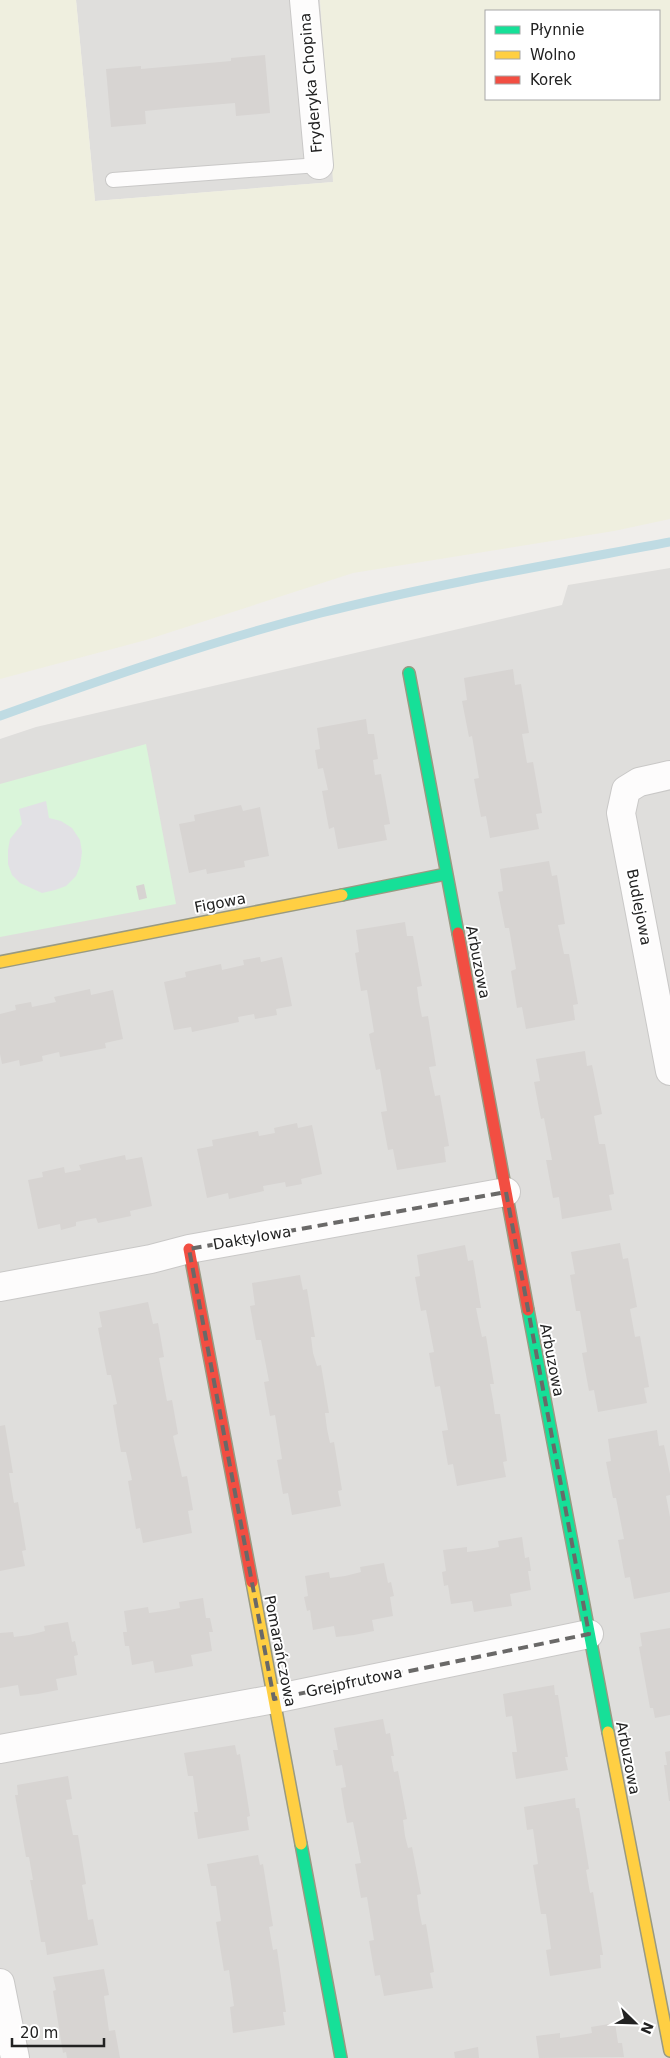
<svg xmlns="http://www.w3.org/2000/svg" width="670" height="2058" font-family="'DejaVu Sans',sans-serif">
<rect width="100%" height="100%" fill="#f0eeeb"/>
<path fill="#dfdedc" d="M76,0h244l14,182 -239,19z
M670,568v1490h-670v-1319l36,-12 526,-122 6,-20z"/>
<path fill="#efefdf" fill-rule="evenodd" d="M0,0h76l19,201 238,-19 -13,-182h350v519l-56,12 -261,42 -207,67 -146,39zM486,11h173v88h-173z"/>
<path fill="#daf5da" d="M146,744l30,160 -176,33v-153z"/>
<path fill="#e2e1e5" d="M46,801l3,17 12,3 11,7 8,12 2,12 -2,14 -4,10 -10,10 -11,4 -13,3 -22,-10 -8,-8 -4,-11v-14l2,-11 12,-15 -3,-15z"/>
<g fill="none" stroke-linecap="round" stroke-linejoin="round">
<path stroke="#bfdbe3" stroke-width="9" d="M0,716c106,-38 212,-75 321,-103 115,-29 232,-49 349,-71"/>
</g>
<path fill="#d7d4d2" d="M265,55l5,58 -34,3 -1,-13 -60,5 -30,3 1,13 -35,3 -5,-58 35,-3v3l90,-8v-3z
M513,669l2,16 6,-1 8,49 -7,1 5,29 6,-1 9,51 -6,1 3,15 -49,9 -4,-22 -5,1 -7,-38 5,-1 -7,-42 -3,1 -7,-36 5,-1 -3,-22z
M366,719l2,15h6l4,25 -5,1 2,15 6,-1 9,50 -6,1 3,15 -49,9 -4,-22 -5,2 -7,-38 6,-1 -5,-22 -5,1 -3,-19 5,-1 -3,-21z
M241,805l2,6 17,-4 9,49 -25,5 1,6 -38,7 -1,-5 -17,4 -10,-49 16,-3 -1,-6z
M549,861l3,15 5,-1 8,49 -7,1 6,29h5l9,50 -5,1 2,15 -49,9 -4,-22 -5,1 -6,-37 5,-2 -7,-41h-4l-7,-36 5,-1 -3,-22z
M144,884l3,14 -8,2 -3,-14z
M405,922l2,14h6l9,50 -5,1 2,15 3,15 6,-1 8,50 -7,1 6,29 5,-1 9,51 -5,1 2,15 -49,8 -4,-21 -5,1 -7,-38 6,-1 -7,-42 -4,1 -7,-36 5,-2 -7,-42 -6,1 -6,-38 4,-1 -3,-22z
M260,957l1,5 21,-5 10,49 -16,3 1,6 -22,4 -1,-5 -16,3 1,5 -47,10 -1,-5 -17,3 -10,-48 22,-5 -1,-5 36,-8 1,6 22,-5 -1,-5z
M90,989l1,6 22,-5 10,49 -18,4 1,5 -46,9 -1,-5 -17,4 1,5 -23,5 -1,-6 -17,4 -2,-10v-40l16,-4 -1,-5 16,-3 1,5 24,-5 -2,-5z
M585,1051l2,15 5,-1 10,49 -8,2 5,28h6l9,50 -5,1 3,15 -50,9 -3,-22 -6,1 -7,-38h6l-8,-42 -3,1 -7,-37 6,-1 -4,-22z
M297,1123l1,5 14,-3 10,49 -21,5 1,5 -16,3 -1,-5 -22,4 1,5 -35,8 -1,-6 -21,5 -10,-49 16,-3 -1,-6 46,-9 1,5 16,-3 -1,-5z
M125,1155l1,5 16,-3 10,49 -22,5 1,5 -33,7 -2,-5 -20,4v4l-15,4 -1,-6 -22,5 -10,-49 15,-3 -1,-5 22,-5 1,6 16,-3 -2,-5z
M620,1243l3,16 5,-1 9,49 -7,2 5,28 5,-1 9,51 -5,1 3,15 -49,9 -4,-22 -5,1 -7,-38 5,-1 -7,-41h-4l-6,-36 5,-1 -4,-22z
M465,1245l3,16 5,-1 8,48h-5l3,15 3,14 4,-1 8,48h-4l3,16 2,14h5l7,47 -4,1 3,15 -49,9 -4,-22 -5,1 -6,-34 6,-1 -8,-44 -5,1 -6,-34 5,-1 -8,-42 -5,1 -6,-34 5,-1 -3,-21z
M300,1275l3,15 4,-1 8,48h-4l2,16 4,13 4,-1 8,48h-4l2,16 3,14 4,-1 8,48 -4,1 3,15 -49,9 -4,-22 -5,1 -6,-34 5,-1 -7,-44 -5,1 -6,-34 5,-1 -8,-41h-5l-6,-34 5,-1 -3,-22z
M148,1302l5,22 5,-1 6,34 -5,1 8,43 5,-1 6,34 -5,2 9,41 5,-1 6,34 -5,1 4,22 -49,10 -3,-15 -4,1 -8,-48 4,-1 -6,-28h-5l-8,-47 4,-1 -6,-29h-4l-9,-47 4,-1 -3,-15z
M5,1425l8,48h-4l5,30 4,-1 8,48 -4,1 3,15 -25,5v-145z
M657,1430l2,16 5,-1 6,29v21l-4,1 4,21v75l-36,7 -4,-22 -5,1 -7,-38 6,-1 -8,-41h-3l-7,-36 5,-1 -3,-22z
M522,1537l3,21 4,-1 2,14h-3l3,19 -21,4 2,12 -20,3 -18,3 -2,-11 -21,3 -3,-19 -4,1 -2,-14 4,-1 -3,-21 24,-3v5l16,-2 16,-3 -1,-6z
M384,1563l4,20 3,-1 3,14 -4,1 3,19 -21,4 2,11 -20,4 -18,2 -2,-11 -21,4 -3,-20 -3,1 -3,-14 4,-1 -3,-20 24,-4 1,6 15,-2 16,-4 -1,-5z
M203,1598l3,20h4l3,14h-4l3,19 -21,4 2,11 -20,4 -18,3 -2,-12 -21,4 -3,-19h-4l-2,-14h4l-3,-21 24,-4 1,6 15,-2 16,-3 -1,-6z
M68,1622l4,20 3,-1 3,14 -4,1 3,19 -21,4 2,11 -20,4 -18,2 -2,-11 -18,3v-55l13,-1 1,5 15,-2 16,-4 -1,-5z
M670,1628v87l-15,3 -2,-10h-3l-11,-61 3,-1 -2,-13z
M554,1685l1,10h3l10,62h-3l3,13 -52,9 -4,-27h5l-5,-36 -6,1 -3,-23z
M383,1719l3,15 4,-1 4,23h-3l3,16 4,-1 9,48 -4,1 2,16 3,12 4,-1 9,47 -4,1 2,15 3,15 4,-1 8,48 -4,1 3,15 -49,8 -4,-21 -5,1 -6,-35 5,-1 -7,-43 -6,1 -6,-34 6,-1 -8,-41 -6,1 -3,-16 -3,-19 5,-1 -4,-22 -6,1 -3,-16h5l-4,-22z
M235,1745l2,10 3,-1 10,62 -3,1 2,13 -51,9 -4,-27h4l-5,-36h-5l-4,-23z
M670,1751v50h-1l-5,-36h3l-2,-13z
M68,1776l4,23 -6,1 7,35h5l8,49 -4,1 3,16 3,19 5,-1 5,26 -51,10 -2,-13h-4l-5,-31 -6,-31h3l-4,-23h-3l-11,-62h3l-1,-10z
M575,1798l1,10h3l10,61 -3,1 4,23 3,-1 10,63h-3l1,13 -51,8 -4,-26 5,-1 -5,-35h-5l-8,-49 5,-1 -5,-35 -6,1 -3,-23z
M258,1855l2,10 3,-1 10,62 -4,1 4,23 4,-1 9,63h-3l2,13 -52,8 -3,-26 4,-1 -5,-36 -5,1 -8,-49 5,-1 -5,-35h-5l-4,-22z
M104,1969l5,26 -5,1 5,35 6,-1 5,28h-53l-1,-6 -3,1 -10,-62 3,-1 -3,-13z
M615,2023l3,20h4l2,14 -85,1 -3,-22 24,-3v5l15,-2 17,-3 -1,-6z
M478,2047l1,11h-24l-1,-6z"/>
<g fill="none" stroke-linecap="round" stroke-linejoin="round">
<g stroke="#c9c8c7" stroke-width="16">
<path id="lane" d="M113,180l206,-15"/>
</g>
<g stroke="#c9c8c7" stroke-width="30">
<path id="street" d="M304,0l15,165
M670,775l-31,7 -13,8 -5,23 49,258
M0,1287l151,-28 38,-10 317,-57
M0,1749l274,-50 315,-65
M0,1983l15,75"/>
</g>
<g stroke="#999a82" stroke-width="14">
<path id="fast" d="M409,673l49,260
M342,895l104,-21
M528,1310l80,422
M301,1844l40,214"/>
</g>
<g stroke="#999a82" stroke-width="14">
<path id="slow" d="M0,962l342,-67
M252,1582l49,262
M608,1732l62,319"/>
</g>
<g stroke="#999a82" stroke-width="14">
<path id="jam" d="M458,933l70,377
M189,1249l63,333"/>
</g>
<use href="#lane" stroke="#fdfcfc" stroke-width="14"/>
<use href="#street" stroke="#fdfcfc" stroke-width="28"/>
<use href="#fast" stroke="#16e098" stroke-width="11"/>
<use href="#slow" stroke="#ffcf43" stroke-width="11"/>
<use href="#jam" stroke="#f24e42" stroke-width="11"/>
</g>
<path fill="none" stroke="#6a6968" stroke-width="4" stroke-dasharray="10 6" stroke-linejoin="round" d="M506,1192l83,442 -315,65 -85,-450z"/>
<g text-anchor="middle" stroke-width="4" stroke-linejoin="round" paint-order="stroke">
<g font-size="15" fill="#222" stroke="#fff">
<text transform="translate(311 83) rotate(-95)" y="5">Fryderyka Chopina</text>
<text transform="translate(220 903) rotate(-11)" y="5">Figowa</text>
<text transform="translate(639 907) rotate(79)" y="5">Budlejowa</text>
<text transform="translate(478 962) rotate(79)" y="5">Arbuzowa</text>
<text transform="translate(252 1238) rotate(-10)" y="5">Daktylowa</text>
<text transform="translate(552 1360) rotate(79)" y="5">Arbuzowa</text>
<text transform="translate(280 1651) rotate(79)" y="5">Pomarańczowa</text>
<text transform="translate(354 1682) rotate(-12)" y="5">Grejpfrutowa</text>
<text transform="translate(628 1758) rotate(79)" y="5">Arbuzowa</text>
</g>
</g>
<rect x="485" y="10" width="175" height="90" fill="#ffffff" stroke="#a7a7a7"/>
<rect x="495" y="26" width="25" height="8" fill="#16e098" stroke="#a7a7a7"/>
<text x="530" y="35" font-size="15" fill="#222222">Płynnie</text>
<rect x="495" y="51" width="25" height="8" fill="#ffcf43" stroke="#a7a7a7"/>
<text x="530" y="60" font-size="15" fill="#222222">Wolno</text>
<rect x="495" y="76" width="25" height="8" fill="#f24e42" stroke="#a7a7a7"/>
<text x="530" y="85" font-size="15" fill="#222222">Korek</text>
<g transform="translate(635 2023) rotate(113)" stroke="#ffffff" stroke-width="4" paint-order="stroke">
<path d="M0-4L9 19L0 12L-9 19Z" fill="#222222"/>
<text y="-8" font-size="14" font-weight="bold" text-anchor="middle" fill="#222222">N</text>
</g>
<path d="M12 2038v8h92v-8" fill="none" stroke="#222222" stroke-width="2.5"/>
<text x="20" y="2038" font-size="15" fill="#222222" stroke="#ffffff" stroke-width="4" paint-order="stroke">20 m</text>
</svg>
